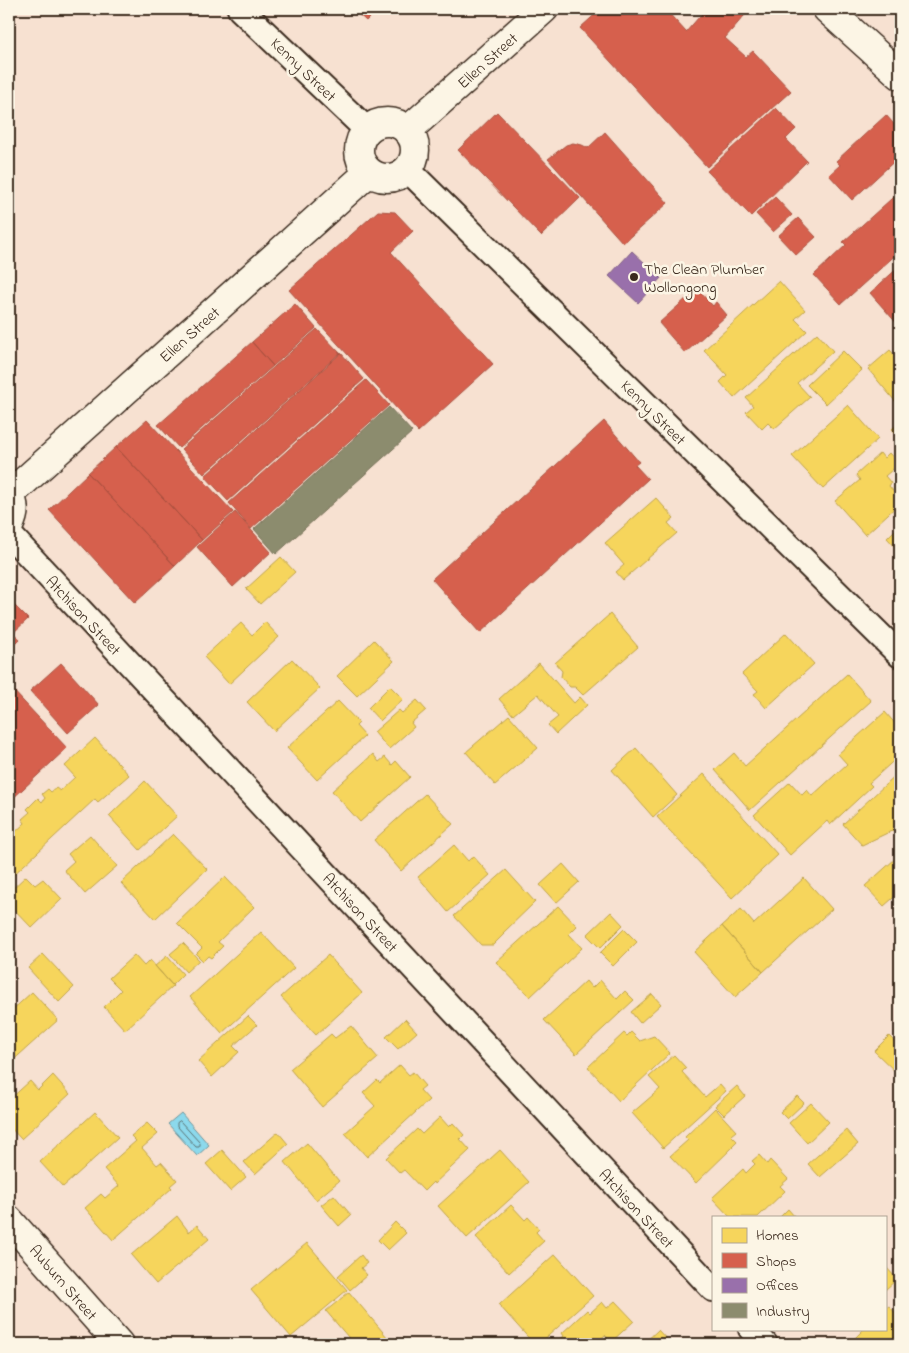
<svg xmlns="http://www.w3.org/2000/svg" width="909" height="1353" font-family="'Indie Flower',sans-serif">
<rect width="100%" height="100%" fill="#f7e1d1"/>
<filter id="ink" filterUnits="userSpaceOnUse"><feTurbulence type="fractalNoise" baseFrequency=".02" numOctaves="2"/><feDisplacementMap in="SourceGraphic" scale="10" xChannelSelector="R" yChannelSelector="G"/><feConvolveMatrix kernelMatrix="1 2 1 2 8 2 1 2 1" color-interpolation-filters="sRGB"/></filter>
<g filter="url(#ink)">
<path fill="#8cd9ec" stroke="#6c939a" d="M181,1113l28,32 -12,11 -29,-32z"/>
<path fill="#f6d55c" stroke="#bea249" d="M779,281l26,29 -10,9 12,12 -73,67 -14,-16 7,-7 -23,-25z
M817,333l16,18 -36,32 13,14 -36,32 -6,-6 -6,6 -16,-17 7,-6 -7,-8z
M890,350l10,11v46l-32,-38z
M843,351l19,19 -36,34 -19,-19z
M848,405l30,34 -55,50 -31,-33z
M900,422v16l-8,-9z
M880,453l4,5 5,-5 10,11 -14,12 6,7 -2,3 11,13v4l-35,32 -30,-34 25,-21 -4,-5z
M656,498l18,20 -6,5 9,10 -54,47 -7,-8 8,-7 -19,-22z
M900,525v27l-13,-14z
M281,557l14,15 -35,32 -14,-15z
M610,614l28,33 -55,48 -8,-8h-5l-9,-10 1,-6 -7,-8z
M265,622l14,15 -50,47 -25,-27 37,-34 11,12z
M786,633l28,31 -48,44 -12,-14 4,-3 -16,-17z
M374,640l20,21 -37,35 -20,-20z
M292,659l28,29 -46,43 -27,-29z
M539,663l35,40 6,-6 7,8 -31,29 -8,-9 10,-8 -20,-23 -25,21 -14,-16z
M847,674l24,27 -121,109 -35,-40 19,-17 11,13z
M390,686l13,13 -23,22 -12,-13z
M417,700l9,10 -15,13 3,4 -25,22 -15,-17 25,-22 3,3z
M338,701l21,22 -3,3 9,10 -48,44 -30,-32z
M885,712l15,17v26l-31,28 3,3 -42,39 -3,-4 -37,34 -36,-40 36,-33 12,13 5,-5 5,6 35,-32 -9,-10z
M509,715l29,33 -43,37 -29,-33z
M95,738l34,37 -31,27 -3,-3 -86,80v-43l1,1 15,-14 -3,-4 8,-7 -3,-3 11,-11 4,4 3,-4 -3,-4 6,-5 3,3 5,-4 4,3 15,-14 -10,-11z
M636,748l41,47 -24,22 -41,-47z
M373,754l6,8 6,-5 7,8 4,-4 14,16 -50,45 -28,-31z
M900,771v56l-38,18 -19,-21z
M704,774l74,81 -46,43 -75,-81z
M145,781l32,35 -37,34 -31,-34z
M425,794l28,30 -52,47 -27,-31z
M173,834l34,35 -52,50 -34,-36z
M90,835l27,31 -32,28 -21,-24 10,-9 -6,-7z
M454,845l14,16 5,-5 17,19 -42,37 -30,-35z
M895,859l5,6v27l-16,14 -19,-20z
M563,864l16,18 -23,21 -16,-18z
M506,870l29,32 -32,31 1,1 -11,11h-12l-27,-29z
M26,876l9,9 8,-6 19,20 -30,29 -23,-24v-12z
M225,877l29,30 -36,35 5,4 -12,12 -3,-2 -5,5 -7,-7 6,-6 -25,-25z
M804,878l28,31 -69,63 -41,-46 19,-17 13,15z
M558,906l19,20 -8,8 13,14 -52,49 -34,-35z
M611,912l12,13 -23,23 -13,-13z
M722,926l41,46 -28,25 -41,-45z
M624,929l13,13 -24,24 -13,-13z
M261,932l33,36 -72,65 -32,-36z
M183,943l16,17 -13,12 -16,-18z
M43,954l31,33 -15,15 -31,-34z
M134,955l10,11 6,-6 23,26 -48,44 -21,-23 17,-17 -12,-12z
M328,955l34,38 -46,42 -35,-38z
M167,956l16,18 -11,11 -17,-19z
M600,980l17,19 8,-8 9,9 -58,54 -32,-34 42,-39 6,7z
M32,992l26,28 -49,44v-51z
M652,994l9,10 -21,19 -9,-11z
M248,1016l9,9 -24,21 6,6 -27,25 -14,-16z
M405,1019l12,13 -19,17 -12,-12z
M351,1026l27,32 -56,49 -32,-38 41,-35 4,4z
M631,1032l9,9 14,-5 16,17 -51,48 -31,-34 36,-34 3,3z
M889,1036l11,11v29l-26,-25z
M674,1055l12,13 -4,4 23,25 15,-13 6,7 -63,57 -31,-35 28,-24 -11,-12z
M400,1065l9,10 4,-3 12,14 -5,4 9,10 -62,57 -22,-24 30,-27 -12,-13 14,-13 3,3z
M53,1075l17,19 -49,45 -12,-13v-26l21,-19 8,9z
M737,1086l8,10 -21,19 -9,-9z
M797,1096l7,7 -17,16 -7,-7z
M811,1103l18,19 -22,21 -18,-20z
M715,1108l21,23 -5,4 6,6 -5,5 1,1 -37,36 -26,-27 18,-16 -3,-3z
M95,1112l23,25 -55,50 -23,-25z
M440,1117l9,10 4,-4 11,12 -4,4 10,11 -36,34 -1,-2 -9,9 -20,-21 -4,3 -14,-15 31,-29 5,5z
M147,1123l11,11 -16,14 15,17 4,-3 16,18 -7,6 2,2 -59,52 -28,-32 16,-14 4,4 14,-12 -15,-17 32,-28 -5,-5z
M846,1130l12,14 -38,33 -12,-13z
M278,1132l10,12 -33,30 -11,-12z
M307,1143l32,38 -23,19 -31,-38z
M222,1150l24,27 -16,14 -24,-27z
M500,1150l29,32 -62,56 -29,-32z
M759,1155l8,9 3,-4 18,19 -8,7 5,5 -27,26h-28l-18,-19 31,-29 3,4 9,-9 -3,-3z
M334,1195l17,20 -12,11 -18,-21z
M511,1205l14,15 3,-3 11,12 -3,3 8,9 -35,32 -33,-36z
M788,1209l7,8h-15z
M177,1216l12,16 8,-7 12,14 -53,45 -25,-29z
M395,1222l11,11 -18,17 -10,-10z
M307,1243l40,47 -56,47 -40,-47z
M555,1254l38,42 -54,48h-5l-35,-39z
M361,1255l6,8 -6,5 6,7 -17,15 -12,-14z
M885,1266l12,13 -12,11z
M349,1292l39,46 -8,6h-26l-28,-33z
M615,1301l19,20 -23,21 -6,-7 -10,9h-40l9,-8 -2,-3 25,-23 3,3 12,-11 5,6z
M889,1306l11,12v26h-45l-3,-3 12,-12h21v-20z
M658,1330l13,14h-28z"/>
<path fill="#d6604d" stroke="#a8503f" d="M353,9h25l-12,12z
M601,9h64l21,23 20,-23h44l-25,29 21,19 7,-6 38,40 -84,76 -127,-139z
M776,108l20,21 -10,10 21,22 -56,55 -44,-45z
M497,112l83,86 -39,38 -83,-86z
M886,115l14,16v25l-48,44 -23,-25 11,-10 -4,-4z
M605,132l63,71 -45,40 -75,-84 18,-14 7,-2 9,2 6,3z
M900,191v60l-59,53 -27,-29 32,-30 -3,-3z
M775,197l17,18 -19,17 -17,-18z
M378,211l17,1 18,19 -22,21 102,112 -75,68 -129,-142z
M798,218l18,19 -20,18 -18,-19z
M900,266v61l-30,-34z
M697,289l16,17 3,-4 11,13 -42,38 -26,-30z
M295,304l21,24 -43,38 -21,-24z
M317,329l23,24 -136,121 -23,-25z
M252,342l21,24 -94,82 -21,-23z
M341,353l23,26 -136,122 -23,-25z
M366,380l23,25 -138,124 -22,-26z
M147,420l86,92 -31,28 -86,-93z
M604,421l35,41 -4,3 13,14 -168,154 -48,-54z
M116,447l86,93 -27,26 -87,-93z
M88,473l87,93 -40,37 -86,-93z
M235,512l36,40 -38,35 -36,-40z
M9,600l19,19 -15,14 7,6 -10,10 -1,-2z
M61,663l38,42 -31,28 -38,-42z
M9,686l58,62 -58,54z"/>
<path fill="#9970ab" stroke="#7d5b81" d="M632,251l29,27 -23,25 -29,-27z"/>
<path fill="#8c8c6e" stroke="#746f56" d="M389,407l23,25 -136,122 -22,-25z"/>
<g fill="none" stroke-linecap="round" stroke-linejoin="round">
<path stroke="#5b7070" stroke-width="1" d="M180,1121l20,22v2l-1,2h-3l-19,-21v-3z"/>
<g stroke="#3b2a1e" stroke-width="28">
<path id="street" d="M240,9l127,121
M407,169l493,486
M9,534l704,755
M751,1329l14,15"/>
</g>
<g stroke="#3b2a1e" stroke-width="31">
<path id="secondary" d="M827,9l73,66
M359 150a28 28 0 1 1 56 0a28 28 0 1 1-56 0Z
M407,131l137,-122
M9,526c5,-10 7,-21 0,-31l360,-323
M9,1220l110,124"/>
</g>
<use href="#street" stroke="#fcf5e5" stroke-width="24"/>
<use href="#secondary" stroke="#fcf5e5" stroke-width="28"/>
</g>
</g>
<circle fill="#3b2a1e" stroke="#fcf5e5" stroke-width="2" cx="634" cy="277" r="5"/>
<g text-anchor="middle" stroke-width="5" stroke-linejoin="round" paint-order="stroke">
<g font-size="16" fill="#3b2a1e" stroke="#fcf5e5">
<text transform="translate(487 60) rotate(-42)" y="6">Ellen Street</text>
<text transform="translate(304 69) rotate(44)" y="6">Kenny Street</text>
<text transform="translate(189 334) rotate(-42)" y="6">Ellen Street</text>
<text transform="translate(654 412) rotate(45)" y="6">Kenny Street</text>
<text transform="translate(84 615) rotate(47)" y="6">Atchison Street</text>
<text transform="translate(361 912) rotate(47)" y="6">Atchison Street</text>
<text transform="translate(637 1208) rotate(47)" y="6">Atchison Street</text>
<text transform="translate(64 1282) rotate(49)" y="6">Auburn Street</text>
</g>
<g font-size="16" fill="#3b2a1e" stroke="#fcf5e5" text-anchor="start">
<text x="644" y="274">The Clean Plumber<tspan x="644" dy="18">Wollongong</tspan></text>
</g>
</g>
<rect width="909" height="1353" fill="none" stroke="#fcf5e5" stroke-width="30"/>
<rect x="15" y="15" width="879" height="1323" fill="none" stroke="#3b2a1e" stroke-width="2" filter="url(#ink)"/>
<rect x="712" y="1216" width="175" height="115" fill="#fcf5e5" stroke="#afa495"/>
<rect x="722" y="1228" width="25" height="15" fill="#f6d55c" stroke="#afa495"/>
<text x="756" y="1240" font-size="15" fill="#3b2a1e">Homes</text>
<rect x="722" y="1253" width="25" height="15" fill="#d6604d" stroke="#afa495"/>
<text x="756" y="1266" font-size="15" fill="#3b2a1e">Shops</text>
<rect x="722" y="1278" width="25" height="15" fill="#9970ab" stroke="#afa495"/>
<text x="756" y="1290" font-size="15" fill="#3b2a1e">Offices</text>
<rect x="722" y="1303" width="25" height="15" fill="#8c8c6e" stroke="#afa495"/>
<text x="756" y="1316" font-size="15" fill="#3b2a1e">Industry</text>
</svg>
